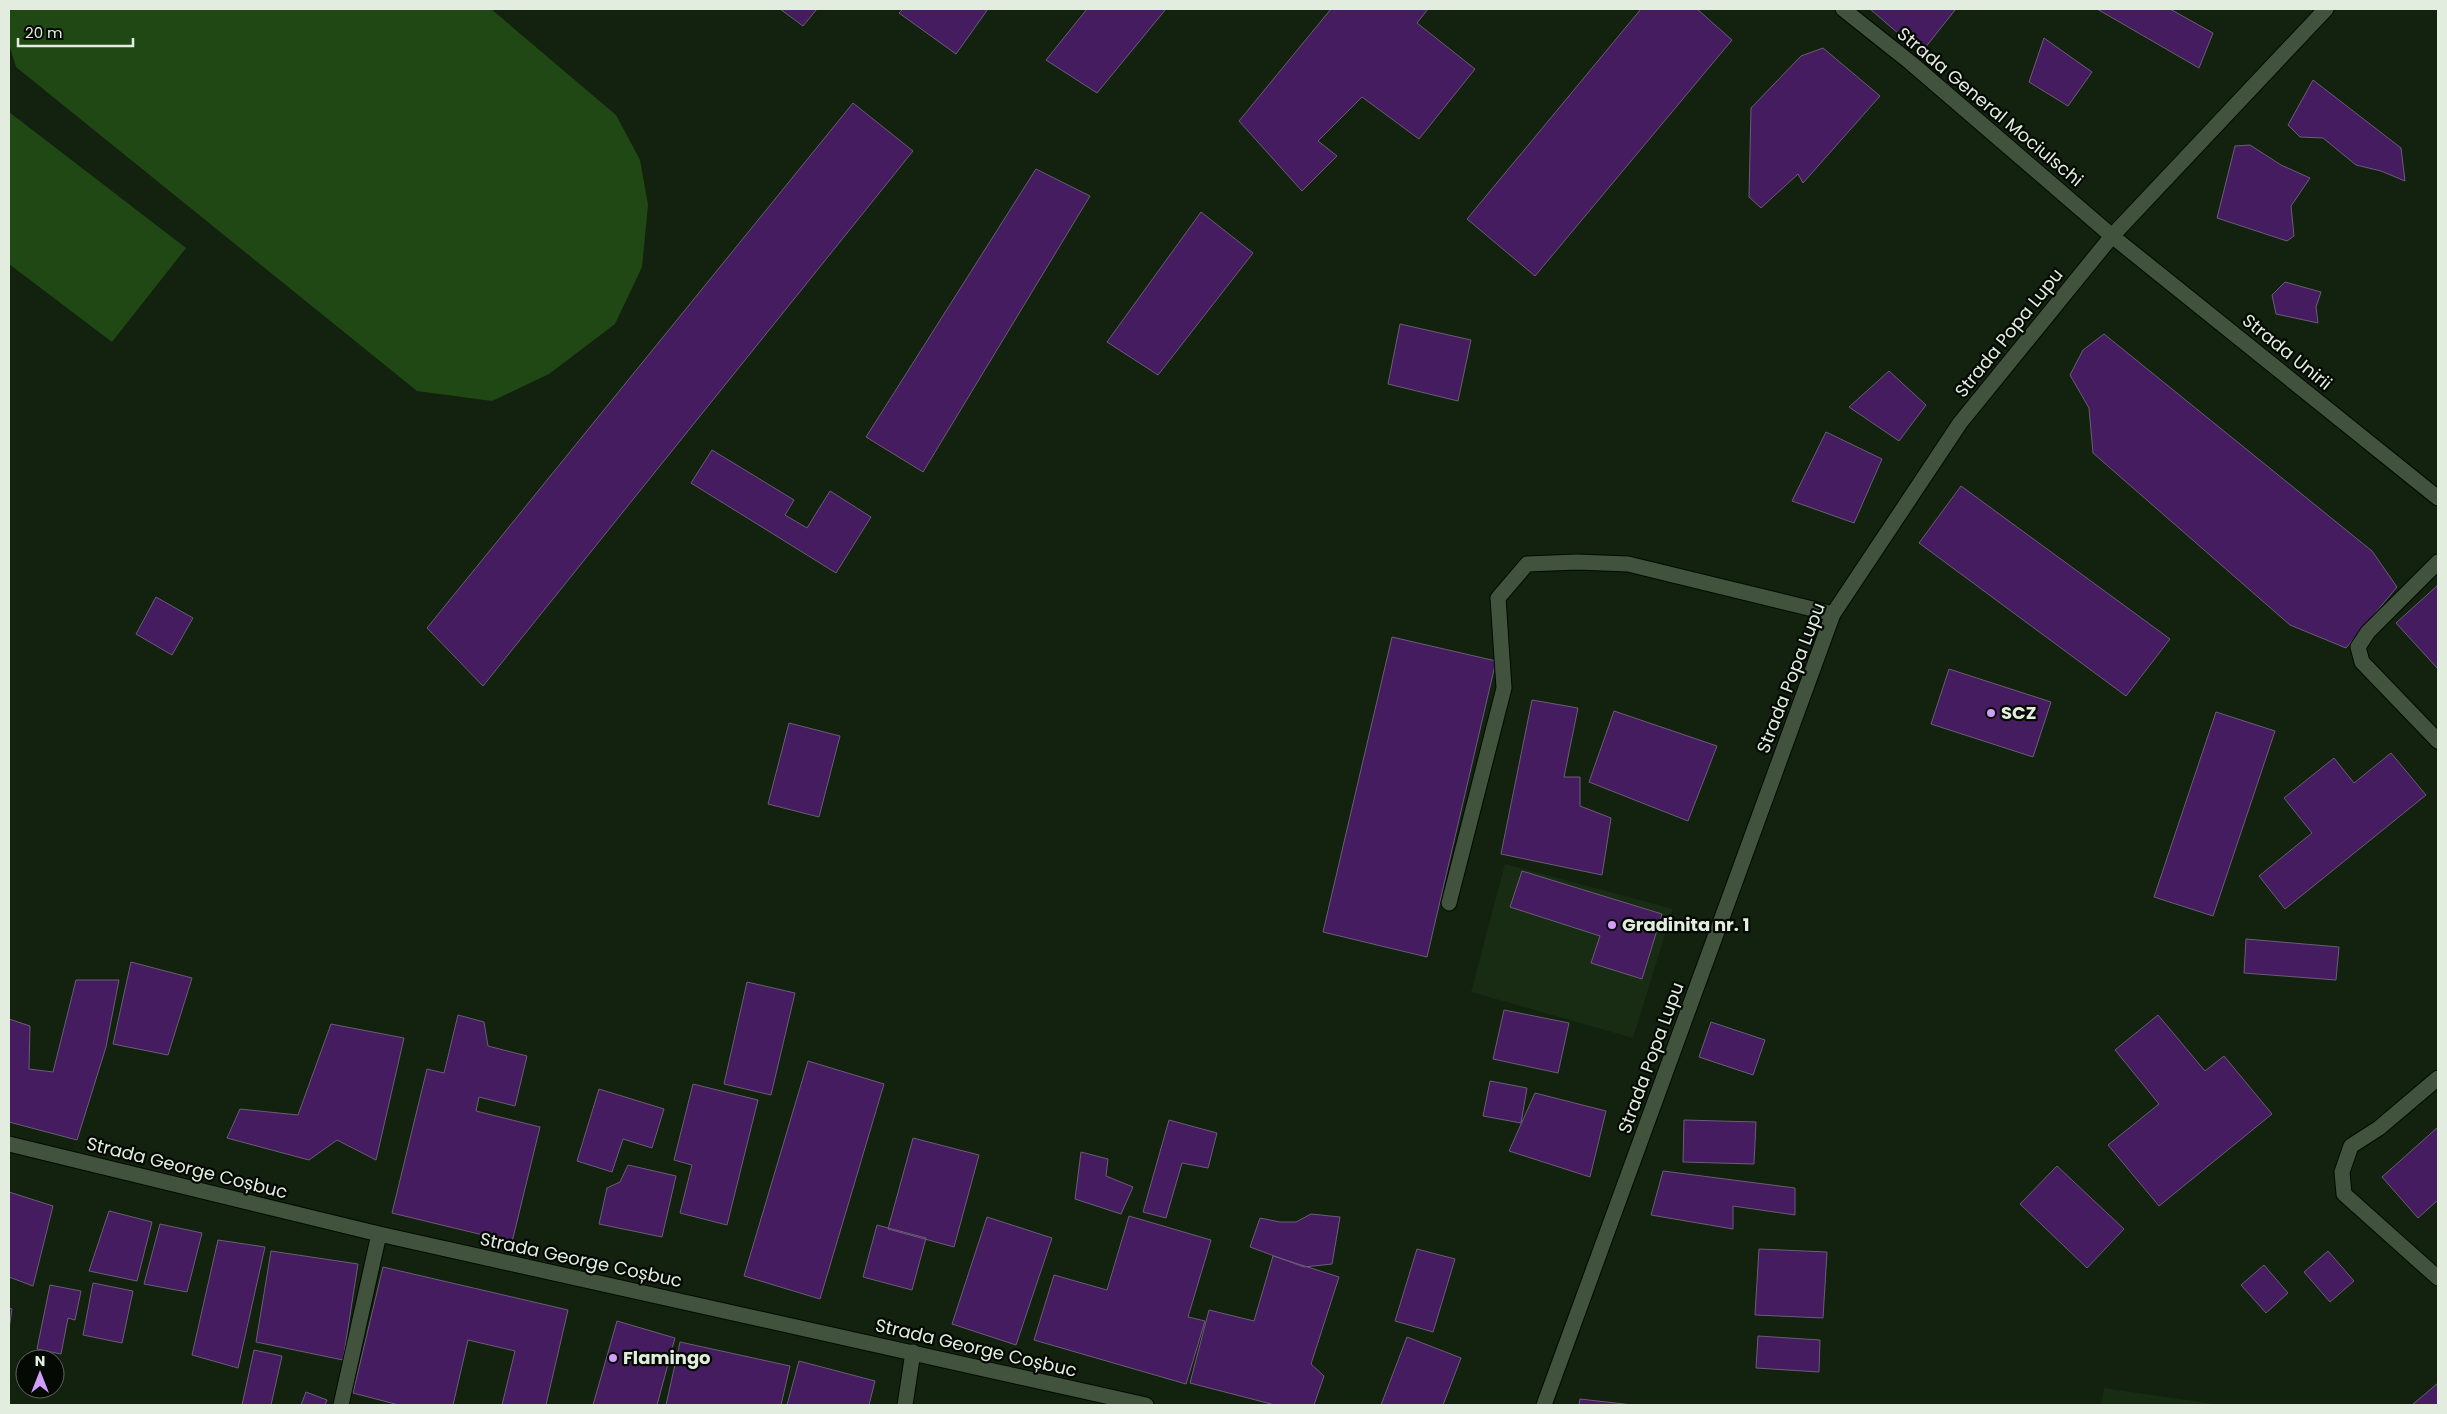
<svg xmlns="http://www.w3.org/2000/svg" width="2447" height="1414" font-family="Poppins,sans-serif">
<rect width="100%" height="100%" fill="#12220e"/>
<path fill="#172c12" d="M1505,864l168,45 -40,129 -162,-46z
M2104,1388l117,17h-120z"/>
<path fill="#204815" d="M9,9h482l125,106 24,45 8,45 -6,62 -27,57 -66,50 -57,27 -75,-10 -401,-324 -7,-23z
M9,112l177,136 -74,94 -103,-78z"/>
<path fill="#441c5f" stroke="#6a5d76" d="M780,9h37l-14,17z
M903,9h85l-32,45 -57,-41z
M1087,9h79l-69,84 -51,-33z
M1331,9h97l-11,14 58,46 -56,70 -57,-42 -44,44 19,15 -35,35 -63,-70z
M1641,9h56l35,31 -197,236 -68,-57z
M1870,9h83l2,1 -34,43z
M2097,9h73l43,24 -14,35z
M2044,38l48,34 -24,34 -39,-24z
M1823,48l57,48 -77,87 -5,-9 -37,34 -12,-11 2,-89 50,-52z
M2313,80l88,68 4,33 -24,-10 -25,-6 -33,-27 -23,-1 -12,-12z
M853,103l60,48 -430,535 -56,-58z
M2250,145l31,20 29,13 -19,28 3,30 -7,5 -70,-23 18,-72z
M1036,169l54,27 -167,276 -57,-35z
M1201,212l52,41 -95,122 -51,-33z
M2285,282l36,10 -5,15 2,16 -42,-9 -4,-19z
M1400,324l71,16 -13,61 -70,-17z
M2104,334l268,217 25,36 -51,61 -56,-23 -197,-172 -4,-45 -19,-33 13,-25z
M1889,371l37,34 -27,36 -50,-34z
M1826,432l56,27 -28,64 -62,-22z
M712,450l82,50 -9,15 22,13 23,-37 41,26 -35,56 -145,-90z
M1961,486l209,153 -44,57 -207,-153z
M2438,585v84l-42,-46z
M156,597l37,21 -21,37 -36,-21z
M1392,637l104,24 -69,296 -104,-25z
M1949,669l102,33 -18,55 -102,-33z
M1532,700l46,8 -14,69h16v29l31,12 -9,57 -101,-21z
M1614,711l103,35 -29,75 -99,-39z
M2216,712l59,19 -62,185 -59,-19z
M789,723l51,13 -21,81 -51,-13z
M2391,753l35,42 -141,114 -26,-33 53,-43 -28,-35 50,-40 20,25z
M1522,871l140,43 -20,65 -51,-16 9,-27 -90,-29z
M2246,939l93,8 -3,33 -92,-7z
M131,962l61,16 -24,77 -55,-11z
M76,980h43l-13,67 -29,93 -68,-18v-103l21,7 -1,43 24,3z
M747,982l48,11 -24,102 -47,-11z
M1504,1010l65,13 -11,50 -65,-14z
M458,1015l26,7 4,24 39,10 -12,50 -36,-9 -3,14 64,16 -28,115 -120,-29 35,-144 17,4z
M2158,1015l47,56 19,-15 48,58 -113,92 -51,-61 51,-41 -44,-54z
M1711,1022l54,18 -12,35 -54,-18z
M331,1024l73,14 -28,122 -39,-20 -28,20 -82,-22 13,-29 58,6z
M808,1061l76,23 -64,215 -76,-23z
M1490,1081l37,7 -6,35 -38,-7z
M693,1084l65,16 -31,125 -47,-12 12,-48 -18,-5z
M599,1089l65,20 -12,39 -29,-9 -11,33 -35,-11z
M1535,1093l71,18 -16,66 -81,-26z
M1169,1120l48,13 -9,35 -26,-5 -16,55 -23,-6z
M1684,1120l72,2 -2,42 -71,-2z
M2438,1127v73l-20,18 -36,-41z
M913,1138l66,17 -25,92 -66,-18z
M1081,1152l27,7 -2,17 27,11 -12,27 -46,-15z
M628,1165l48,11 -14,61 -63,-13 8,-36 13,-6z
M2057,1166l67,63 -37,39 -67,-64z
M1663,1171l132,17v27l-62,-9v23l-82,-14z
M9,1192l44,14 -20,80 -24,-9z
M109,1211l43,11 -15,59 -48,-10z
M1311,1214l29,3 -8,47 -28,3 -54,-20 10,-29 20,4h16z
M1129,1216l82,24 -23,77 17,4 -19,63 -152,-44 20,-65 53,15z
M987,1217l65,21 -36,107 -64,-21z
M160,1224l42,9 -15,59 -43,-8z
M877,1225l49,13 -14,52 -49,-13z
M218,1240l47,7 -27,121 -46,-13z
M1417,1249l38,10 -22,73 -38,-11z
M1759,1249l68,3 -4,66 -68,-3z
M271,1251l87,13 -15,96 -87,-18z
M2328,1251l26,30 -24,21 -26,-30z
M1273,1256l66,21 -28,87 13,12 -10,29h-39l-85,-22 19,-73 45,11z
M2264,1265l24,28 -22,20 -25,-28z
M383,1267l185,43 -22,95h-44l13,-54 -47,-11 -15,65h-54l-46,-12z
M93,1283l40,8 -11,52 -39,-8z
M50,1285l31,6 -6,29 -7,-2 -7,36 -24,-5z
M9,1308l3,1 -3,20z
M617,1321l58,17 -18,67h-64z
M1758,1336l62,4 -1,32 -63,-4z
M1407,1337l54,21 -18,47h-62z
M680,1342l110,24 -9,39h-115z
M254,1350l28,6 -11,49h-29z
M799,1361l76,20 -6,24h-82z
M2438,1383v22h-26z
M306,1392l21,8 -2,5h-24z
M1580,1399l53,6h-54z"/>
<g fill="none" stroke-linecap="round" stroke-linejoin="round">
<g stroke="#010b00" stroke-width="17">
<path id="lane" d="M1449,903l55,-215 -6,-90 29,-34 50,-2 51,2 205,50"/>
</g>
<g stroke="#010b00" stroke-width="17">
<path id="street" d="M2438,562l-70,70 -10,15 4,15 76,79
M2438,1078l-59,50 -28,18 -9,26 2,22 94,84
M9,1144l370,90 767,171
M341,1405l38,-171
M905,1405l8,-53
M1544,1405l289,-791 127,-191 152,-187 214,-227"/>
</g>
<g stroke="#010b00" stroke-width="17">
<path id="secondary" d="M1843,9l68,54 201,173 326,262"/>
</g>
<use href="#lane" stroke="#41533d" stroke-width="15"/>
<use href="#street" stroke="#41533d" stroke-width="15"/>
<use href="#secondary" stroke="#41533d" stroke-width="15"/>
</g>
<g fill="#d19dfe" stroke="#040903" stroke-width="2">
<circle cx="1991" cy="713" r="5"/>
<circle cx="1612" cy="925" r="5"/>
<circle cx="613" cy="1358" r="5"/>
</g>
<g text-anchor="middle" stroke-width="4.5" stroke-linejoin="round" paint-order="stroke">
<g font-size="18" fill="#e2eddf" stroke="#040903">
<text transform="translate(1990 107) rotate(40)" y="6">Strada General Mociulschi</text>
<text transform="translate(2009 333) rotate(-51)" y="6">Strada Popa Lupu</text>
<text transform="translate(2287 352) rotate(39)" y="6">Strada Unirii</text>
<text transform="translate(1791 678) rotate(-69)" y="6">Strada Popa Lupu</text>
<text transform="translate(1651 1058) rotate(-70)" y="6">Strada Popa Lupu</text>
<text transform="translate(187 1168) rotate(14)" y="6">Strada George Coșbuc</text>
<text transform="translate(581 1260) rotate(12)" y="6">Strada George Coșbuc</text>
<text transform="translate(976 1348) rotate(13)" y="6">Strada George Coșbuc</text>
</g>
<g font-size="18" font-weight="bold" fill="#e2eddf" stroke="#040903" text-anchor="start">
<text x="2001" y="719">SCZ</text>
<text x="1622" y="931">Gradinita nr. 1</text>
<text x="623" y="1364">Flamingo</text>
</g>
</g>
<rect width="2447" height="1414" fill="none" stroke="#e2eddf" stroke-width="20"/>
<g transform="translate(40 1374)"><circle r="24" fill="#040903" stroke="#5d645b"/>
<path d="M0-4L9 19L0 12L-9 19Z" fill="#d19dfe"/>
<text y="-8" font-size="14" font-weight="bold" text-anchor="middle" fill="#e2eddf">N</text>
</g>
<path d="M18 38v8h115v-8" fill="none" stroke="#e2eddf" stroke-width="2.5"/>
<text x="25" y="38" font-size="15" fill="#e2eddf" stroke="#040903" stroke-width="4" paint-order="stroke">20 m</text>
</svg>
